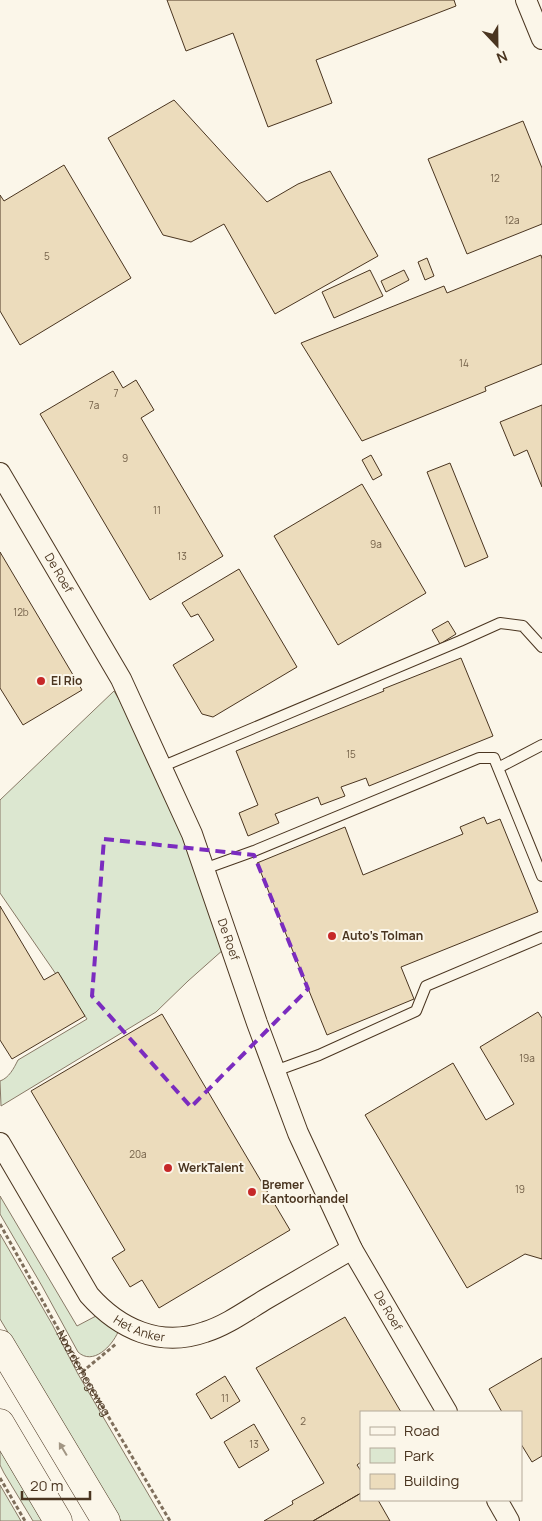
<svg xmlns="http://www.w3.org/2000/svg" width="542" height="1521" font-family="Manrope,sans-serif">
<rect width="100%" height="100%" fill="#fbf6e9"/>
<path fill="#dce7d0" stroke="#887966" d="M114,691l26,44 27,54 57,160 -36,32 -32,31 -155,94 -1,-25c9,-3 14,-13 18,-21l69,-41 -87,-126v-93z
M0,1196l77,130 19,-10 22,16c-6,14 -25,34 -40,20l-36,-66 -42,-72z
M0,1234l52,90 26,50 86,147h-43l-121,-202z
M0,1447l44,74h-11l-29,-48 -4,-8z
M0,1485l21,36h-21z"/>
<path fill="#ecdcbc" stroke="#4a3520" d="M167,0h287l2,6 -140,54 16,43 -64,24 -35,-94 -47,18z
M174,100l93,102 31,-18 32,-13 48,85 -103,58 -51,-90 -33,18 -28,-7 -55,-97z
M523,121l19,47v56l-75,30 -39,-95z
M64,165l67,113 -111,67 -20,-34v-116l4,6z
M541,255l1,4v105l-57,23 1,4 -124,50 -61,-98 143,-57 3,7z
M427,258l7,18 -9,4 -7,-18z
M370,270l13,26 -49,22 -12,-26z
M404,270l5,10 -23,12 -5,-11z
M113,371l10,17 13,-8 18,30 -13,8 82,138 -73,44 -110,-186z
M542,405v82l-15,-37 -13,6 -14,-34z
M371,455l11,20 -9,5 -11,-20z
M450,463l38,94 -23,10 -38,-95z
M362,484l64,109 -88,52 -64,-109z
M0,552l82,138 -59,35 -23,-37z
M239,569l58,98 -84,50 -11,-3 -29,-49 41,-25 -16,-26 -7,3 -9,-14z
M448,621l8,13 -16,10 -8,-14z
M461,658l32,78 -124,50 -3,-8 -25,9 4,9 -24,9 -3,-8 -43,17 4,9 -31,13 -9,-23 19,-8 -22,-54 148,-60 -1,-2z
M484,817l3,7 13,-5 38,93 -137,55 13,32 -87,36 -70,-172 88,-36 18,48 100,-41 -3,-7z
M0,906l44,74 14,-8 27,44 -73,43 -12,-19z
M538,1012l4,6v241l-17,-5 -58,34 -102,-173 88,-52 33,57 28,-16 -34,-57z
M162,1014l128,216 -131,78 -17,-28 -12,7 -18,-29 13,-8 -94,-159z
M345,1317l56,95h-40v50l-4,3 4,6v22l-48,28h-49l29,-17 -1,-3 32,-18 -68,-115z
M542,1358v98l-10,6 -11,-18v-32h-19l-13,-23z
M225,1376l15,25 -29,18 -15,-25z
M254,1424l15,26 -30,18 -15,-26z
M361,1493v7h17l12,21h-77z"/>
<g fill="none" stroke-linecap="round" stroke-linejoin="round">
<g stroke="#4a3520" stroke-width="12">
<path id="lane" d="M161,767l299,-126 40,-18 23,3 19,21
M498,768l44,-23
M204,869l50,-18 225,-93h15l48,118
M275,1071l44,-16 97,-44 10,-25 116,-49"/>
</g>
<g stroke="#4a3520" stroke-width="22">
<g id="street">
<path d="M526,0l16,39"/>
<path id="s2" d="M0,473l121,206 71,155 65,189 41,110 54,116 95,163"/>
<path id="s3" d="M0,1143l89,152c30,34 71,53 116,37 22,-7 41,-21 61,-33 29,-17 57,-33 86,-50"/>
<path d="M497,1500l12,21"/>
</g>
</g>
<g stroke="#4a3520" stroke-width="29">
<path id="primary" d="M0,1344l106,177
M0,1423l58,98"/>
</g>
<g stroke="#7f6f5c" stroke-width="3" stroke-dasharray="4 2.5" stroke-linecap="butt">
<path id="s1" d="M0,1224l82,148 88,149"/>
<path d="M82,1372l34,-28"/>
<path d="M0,1478l25,43"/>
</g>
<use href="#lane" stroke="#fbf6e9" stroke-width="10"/>
<use href="#street" stroke="#fbf6e9" stroke-width="20"/>
<use href="#primary" stroke="#fbf6e9" stroke-width="28"/>
</g>
<defs><path id="oneway-solid" d="M-6-.8H1V-3.2L6.5 0L1 3.2V.8H-6Z" transform="scale(1.25)"/></defs>
<use fill="#a29684" href="#oneway-solid" transform="translate(63 1449) rotate(-121)"/>
<path fill="none" stroke="#7b2cbf" stroke-width="4" stroke-dasharray="10 6" stroke-linejoin="round" d="M104,839l150,16 54,134 -117,118 -99,-111z"/>
<g fill="#c62828" stroke="#fbf6e9" stroke-width="2">
<circle cx="41" cy="681" r="5"/>
<circle cx="332" cy="936" r="5"/>
<circle cx="168" cy="1168" r="5"/>
<circle cx="252" cy="1192" r="5"/>
</g>
<g text-anchor="middle" stroke-width="4" stroke-linejoin="round" paint-order="stroke">
<g font-size="10" fill="#725f47">
<text x="495" y="182">12</text>
<text x="512" y="224">12a</text>
<text x="47" y="260">5</text>
<text x="464" y="367">14</text>
<text x="116" y="397">7</text>
<text x="94" y="409">7a</text>
<text x="125" y="462">9</text>
<text x="157" y="514">11</text>
<text x="376" y="548">9a</text>
<text x="182" y="560">13</text>
<text x="21" y="616">12b</text>
<text x="351" y="758">15</text>
<text x="527" y="1062">19a</text>
<text x="138" y="1158">20a</text>
<text x="520" y="1193">19</text>
<text x="225" y="1402">11</text>
<text x="303" y="1425">2</text>
<text x="254" y="1448">13</text>
</g>
<g font-size="12" fill="#4a3520" stroke="#fbf6e9">
<text dy="4" stroke="none"><textPath href="#s2" startOffset="116">De Roef</textPath></text>
<text dy="4" stroke="none"><textPath href="#s2" startOffset="521">De Roef</textPath></text>
<text dy="4" stroke="none"><textPath href="#s2" startOffset="926">De Roef</textPath></text>
<text dy="4" stroke="none"><textPath href="#s3" startOffset="238">Het Anker</textPath></text>
<text dy="4" stroke="none"><textPath href="#s1" startOffset="171">Noorderhogeweg</textPath></text>
</g>
<g font-size="12" font-weight="bold" fill="#4a3520" stroke="#fbf6e9" text-anchor="start">
<text x="51" y="685">El Rio</text>
<text x="342" y="940">Auto's Tolman</text>
<text x="178" y="1172">WerkTalent</text>
<text x="262" y="1189">Bremer<tspan x="262" dy="14">Kantoorhandel</tspan></text>
</g>
</g>
<rect x="360" y="1411" width="162" height="90" fill="#fbf6e9" stroke="#b4a999"/>
<rect x="370" y="1427" width="25" height="8" fill="#fbf6e9" stroke="#b4a999"/>
<text x="404" y="1436" font-size="15" fill="#4a3520">Road</text>
<rect x="370" y="1448" width="25" height="15" fill="#dce7d0" stroke="#b4a999"/>
<text x="404" y="1461" font-size="15" fill="#4a3520">Park</text>
<rect x="370" y="1474" width="25" height="15" fill="#ecdcbc" stroke="#b4a999"/>
<text x="404" y="1486" font-size="15" fill="#4a3520">Building</text>
<g transform="translate(497 45) rotate(158)" stroke="#fbf6e9" stroke-width="4" paint-order="stroke">
<path d="M0-4L9 19L0 12L-9 19Z" fill="#4a3520"/>
<text y="-8" font-size="14" font-weight="bold" text-anchor="middle" fill="#4a3520">N</text>
</g>
<path d="M22 1491v8h68v-8" fill="none" stroke="#4a3520" stroke-width="2.5"/>
<text x="30" y="1491" font-size="15" fill="#4a3520" stroke="#fbf6e9" stroke-width="4" paint-order="stroke">20 m</text>
</svg>
